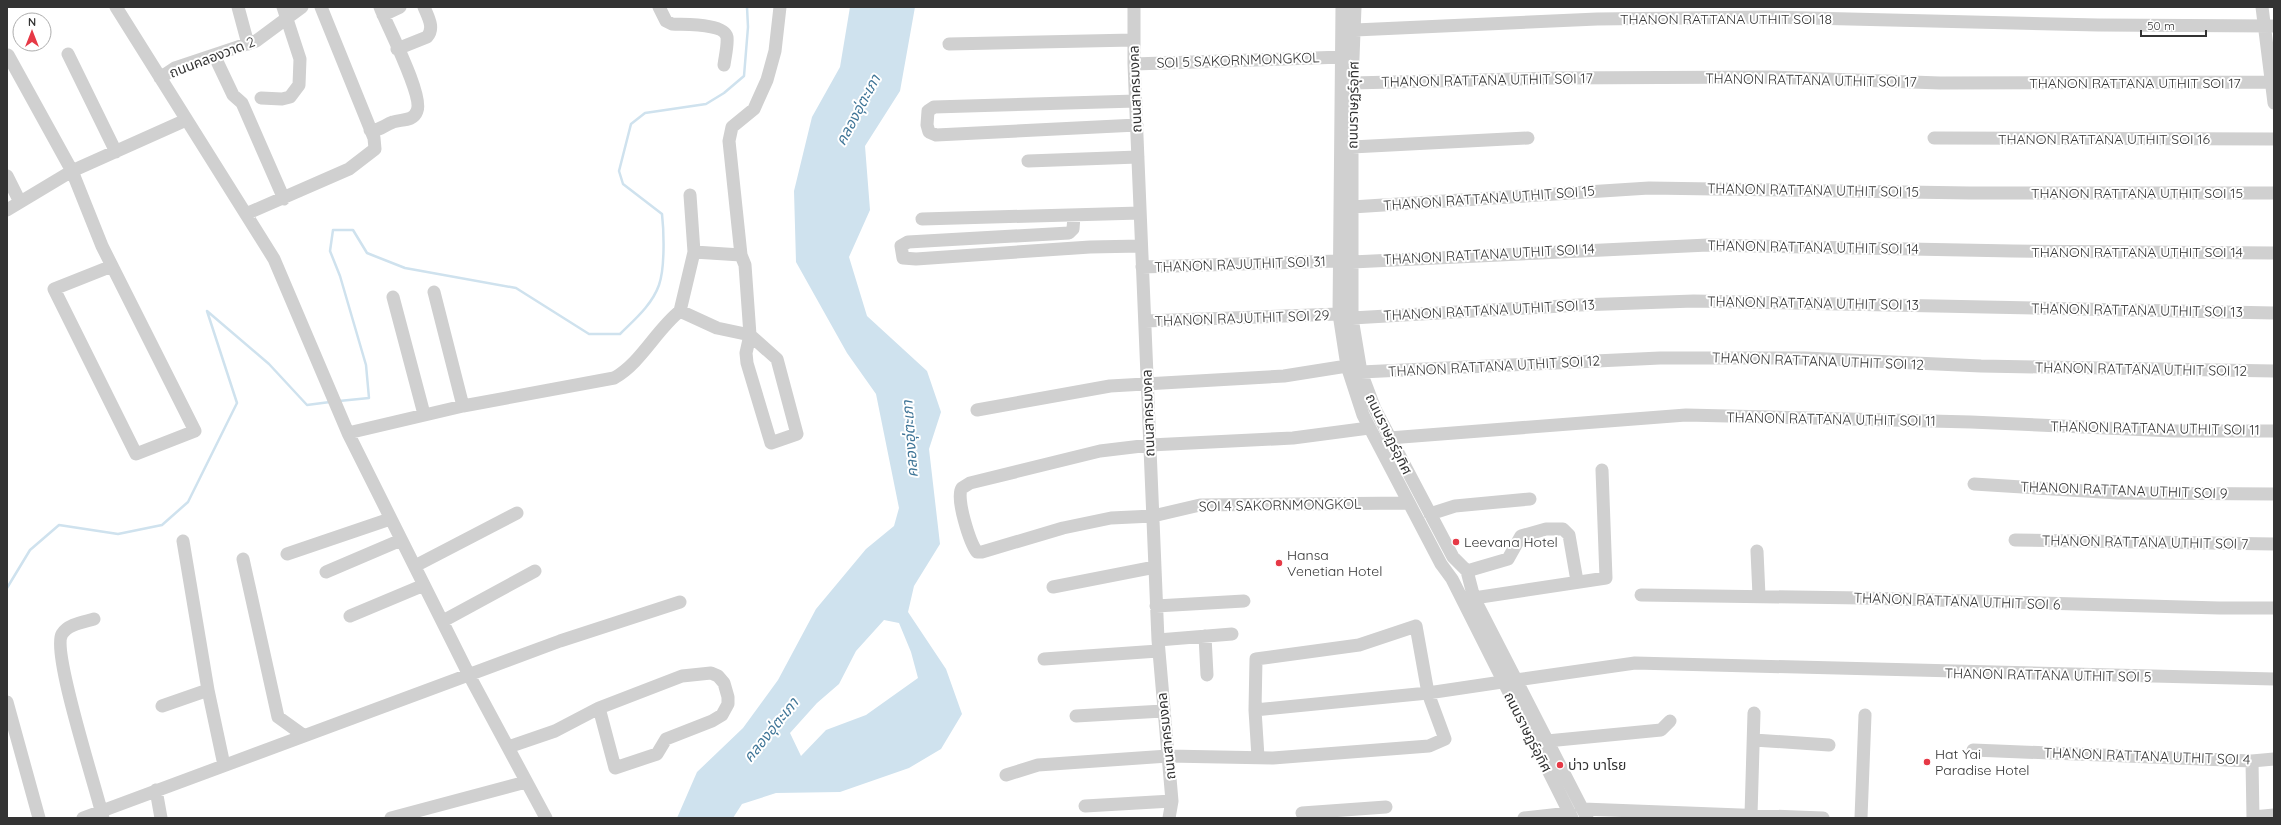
<svg xmlns="http://www.w3.org/2000/svg" width="2281" height="825" font-family="Quicksand,'Noto Sans Thai',sans-serif">
<rect width="100%" height="100%" fill="#fff"/>
<path fill="#cfe2ee" fill-rule="evenodd" d="M850,7h65l-15,84 -35,55 5,64 -21,47 18,59 60,55 14,41 -12,37 11,95 -26,42 -6,26 38,57 16,45 -21,35 -32,19 -69,24 -64,1 -34,11 -9,14h-56l20,-46 46,-44 35,-48 38,-71 50,-60 28,-23 5,-18 -23,-114 -29,-41 -51,-91 -2,-71 18,-74 28,-50zM884,620l15,3 12,29 7,26 -52,37 -40,15 -25,26 -11,-23 27,-30 22,-19 17,-33z"/>
<g fill="none" stroke-linecap="round" stroke-linejoin="round">
<path stroke="#cfe2ee" stroke-width="2.5" d="M339,401l30,-3 -3,-33 -26,-89 -10,-25 3,-21h20l14,23 38,15 111,20 73,46h31c14,-14 32,-29 39,-49 6,-17 5,-53 3,-71l-39,-30 -4,-13 12,-47 14,-11 61,-9 18,-11 20,-17 4,-49 -1,-20
M7,588l23,-38 29,-25 59,9 44,-9 26,-23 49,-99 -30,-92 62,53 38,41 23,-3"/>
<path stroke="#d0d0d0" stroke-width="13" d="M116,7l158,252 74,174 121,242 77,143
M238,7l10,37
M659,7l7,14 6,3c12,1 52,-1 55,13 1,8 -2,20 -3,28
M1134,7v57l24,576 14,161 -3,17
M1342,7l-3,307 8,52 16,49 78,149 11,15 120,239
M1355,7l-3,76v235l9,54 14,37 78,148 14,14 7,27 113,220
M2262,7l12,96
M383,15l17,-8
M1355,30l242,-11 170,-2 331,8 176,1
M949,44l184,-4
M397,49l30,-12c8,-9 1,-20 -3,-30
M68,54l48,98
M8,55l64,116 30,75 93,185 -59,23 -82,-165 58,-23
M214,55l19,40 9,8 42,96
M1134,64l209,-7
M160,78l15,-10 81,-27 46,-34
M1352,83l200,-5 218,-1 170,6 334,-1
M261,98l21,1 8,-2 9,-12 1,-26 -17,-52
M1136,101l-202,6 -6,4 -1,14 2,7 7,3 201,-10
M370,130c11,1 14,-5 23,-8 8,-3 20,0 24,-11 7,-15 -30,-85 -37,-104
M1934,138l340,1
M1352,147l176,-9
M1028,161l110,-4
M7,176l13,26
M1352,207l297,-19 321,5h304
M7,210l65,-39 114,-51
M246,214l103,-45 26,-20 -1,-11 -53,-131
M1074,216l-1,13 -4,4 -161,9 -7,4 2,12 13,1 174,-12 51,-1
M922,219l218,-6
M694,252l47,3
M1352,262l356,-17 305,6 261,2
M1142,267l196,-6
M434,292l29,114
M393,297l31,117
M680,311l14,-59 -4,-57
M1352,318l227,-13 115,-4 580,12
M1145,321l194,-7
M1361,372l299,-14h145l176,8 293,5
M977,410l133,-24 174,-10 63,-10
M1369,428l-76,10 -143,7 -50,6 -130,32 -8,5c-7,9 8,55 15,64h5l81,-24 48,-10 42,-2 47,-11 208,-2
M348,433l115,-27 151,-28c27,-15 42,-48 66,-67l37,17 33,7 27,24 20,75 -26,9 -24,-80 -1,-10 4,-18 -5,-70 -4,-10 -12,-114 3,-14 22,-18 13,-29 8,-29 5,-44
M1389,438l297,-23 285,7 202,9h101
M1974,484l144,9 156,1
M1430,514l25,-8 75,-7
M2015,540l259,4
M183,541l25,149 16,75
M1757,551l2,45
M287,554l103,-35
M243,559l35,158 25,18
M415,566l102,-53
M1467,571l41,-12 13,-23 25,-7h17l6,6 8,46
M326,572l75,-32
M1053,587l102,-20
M1641,595l222,3 356,10h55
M1474,598l132,-20 -4,-108
M1156,606l88,-5
M350,616l74,-31
M94,619c-10,3 -26,5 -32,15 -11,18 35,156 41,184
M443,621l92,-50
M1205,636l2,39
M1158,640l74,-6
M1044,659l114,-8
M1516,680l119,-17 639,16
M7,702l32,116
M162,706l46,-16
M1255,710l173,-17 74,-11
M1076,716l87,-5
M1754,740l75,5
M1547,741l114,-11 9,-9
M508,747l47,-16 44,-23 83,-32 29,-3 7,3 6,7 4,14v7l-6,11 -10,6 -46,18 -9,15 -42,14 -16,-60
M1973,750l279,11 22,-2
M2252,761l1,57
M1006,775l32,-10 130,-9 105,2 156,-12 16,-7 -17,-46 -12,-67 -57,19 -103,14 -1,51 3,47
M156,790l5,28
M1085,806l87,-5
M1583,809l240,9
M1302,813l84,-6
M1751,815l3,-102
M2253,817l21,-2
M83,818l477,-177 120,-39
M391,818l135,-36
M1524,818l46,-5
M1861,818l4,-103"/>
</g>
<g fill="#e63946" stroke="#fff" stroke-width="1.5">
<circle cx="1456" cy="542" r="4"/>
<circle cx="1279" cy="563" r="4"/>
<circle cx="1927" cy="762" r="4"/>
<circle cx="1560" cy="765" r="4"/>
</g>
<g text-anchor="middle" stroke-width="4" stroke-linejoin="round" paint-order="stroke">
<g font-size="14" fill="#333" stroke="#fff">
<text x="1726" y="24">THANON RATTANA UTHIT SOI 18</text>
<text transform="translate(212 57) rotate(-21)" y="5">ถนนคลองวาด 2</text>
<text transform="translate(1238 60) rotate(-2)" y="5">SOI 5 SAKORNMONGKOL</text>
<text transform="translate(1487 80) rotate(-1)" y="5">THANON RATTANA UTHIT SOI 17</text>
<text transform="translate(1811 80) rotate(1)" y="5">THANON RATTANA UTHIT SOI 17</text>
<text x="2135" y="88">THANON RATTANA UTHIT SOI 17</text>
<text transform="translate(1135 89) rotate(-92)" y="5">ถนนสาครมงคล</text>
<text transform="translate(1353 105) rotate(-89)" y="5">ถนนราษฏร์อุทิศ</text>
<text x="2104" y="144">THANON RATTANA UTHIT SOI 16</text>
<text transform="translate(1813 190) rotate(1)" y="5">THANON RATTANA UTHIT SOI 15</text>
<text x="2137" y="198">THANON RATTANA UTHIT SOI 15</text>
<text transform="translate(1489 198) rotate(-4)" y="5">THANON RATTANA UTHIT SOI 15</text>
<text transform="translate(1813 247) rotate(1)" y="5">THANON RATTANA UTHIT SOI 14</text>
<text x="2137" y="257">THANON RATTANA UTHIT SOI 14</text>
<text transform="translate(1489 254) rotate(-3)" y="5">THANON RATTANA UTHIT SOI 14</text>
<text transform="translate(1240 264) rotate(-2)" y="5">THANON RAJUTHIT SOI 31</text>
<text transform="translate(1813 303) rotate(1)" y="5">THANON RATTANA UTHIT SOI 13</text>
<text transform="translate(1489 310) rotate(-3)" y="5">THANON RATTANA UTHIT SOI 13</text>
<text transform="translate(2137 310) rotate(1)" y="5">THANON RATTANA UTHIT SOI 13</text>
<text transform="translate(1242 318) rotate(-2)" y="5">THANON RAJUTHIT SOI 29</text>
<text transform="translate(1818 361) rotate(2)" y="5">THANON RATTANA UTHIT SOI 12</text>
<text transform="translate(1494 366) rotate(-3)" y="5">THANON RATTANA UTHIT SOI 12</text>
<text transform="translate(2141 369) rotate(1)" y="5">THANON RATTANA UTHIT SOI 12</text>
<text transform="translate(1148 413) rotate(-92)" y="5">ถนนสาครมงคล</text>
<text transform="translate(1831 419) rotate(1)" y="5">THANON RATTANA UTHIT SOI 11</text>
<text transform="translate(2155 428) rotate(1)" y="5">THANON RATTANA UTHIT SOI 11</text>
<text transform="translate(1389 434) rotate(64)" y="5">ถนนราษฏร์อุทิศ</text>
<text transform="translate(2124 490) rotate(2)" y="5">THANON RATTANA UTHIT SOI 9</text>
<text transform="translate(1280 505) rotate(-1)" y="5">SOI 4 SAKORNMONGKOL</text>
<text transform="translate(2145 542) rotate(1)" y="5">THANON RATTANA UTHIT SOI 7</text>
<text transform="translate(1957 601) rotate(2)" y="5">THANON RATTANA UTHIT SOI 6</text>
<text transform="translate(2048 675) rotate(1)" y="5">THANON RATTANA UTHIT SOI 5</text>
<text transform="translate(1528 732) rotate(63)" y="5">ถนนราษฏร์อุทิศ</text>
<text transform="translate(1166 736) rotate(-96)" y="5">ถนนสาครมงคล</text>
<text transform="translate(2147 756) rotate(2)" y="5">THANON RATTANA UTHIT SOI 4</text>
</g>
<g font-size="14" fill="#333" stroke="#fff" text-anchor="start">
<text x="1464" y="547">Leevana Hotel</text>
<text x="1287" y="560">Hansa<tspan x="1287" dy="16">Venetian Hotel</tspan></text>
<text x="1935" y="759">Hat Yai<tspan x="1935" dy="16">Paradise Hotel</tspan></text>
<text x="1568" y="770">บ่าว บาโรย</text>
</g>
<g font-size="15" font-style="italic" fill="#3f7597" stroke="#fff">
<text transform="translate(858 110) rotate(-62)" y="5">คลองอุ่ตะเภา</text>
<text transform="translate(910 439) rotate(-94)" y="5">คลองอุ่ตะเภา</text>
<text transform="translate(771 730) rotate(-51)" y="5">คลองอุ่ตะเภา</text>
</g>
</g>
<rect width="2281" height="825" fill="none" stroke="#333333" stroke-width="16"/>
<g transform="translate(32 32)"><circle r="19" fill="#ffffff" stroke="#adadad"/>
<path d="M0-3L7 15L0 10L-7 15Z" fill="#e63946"/>
<text y="-6" font-size="11" font-weight="bold" text-anchor="middle" fill="#333333">N</text>
</g>
<path d="M2141 30v6h65v-6" fill="none" stroke="#333333" stroke-width="2"/>
<text x="2147" y="30" font-size="12" fill="#333333" stroke="#ffffff" stroke-width="3" paint-order="stroke">50 m</text>
</svg>
